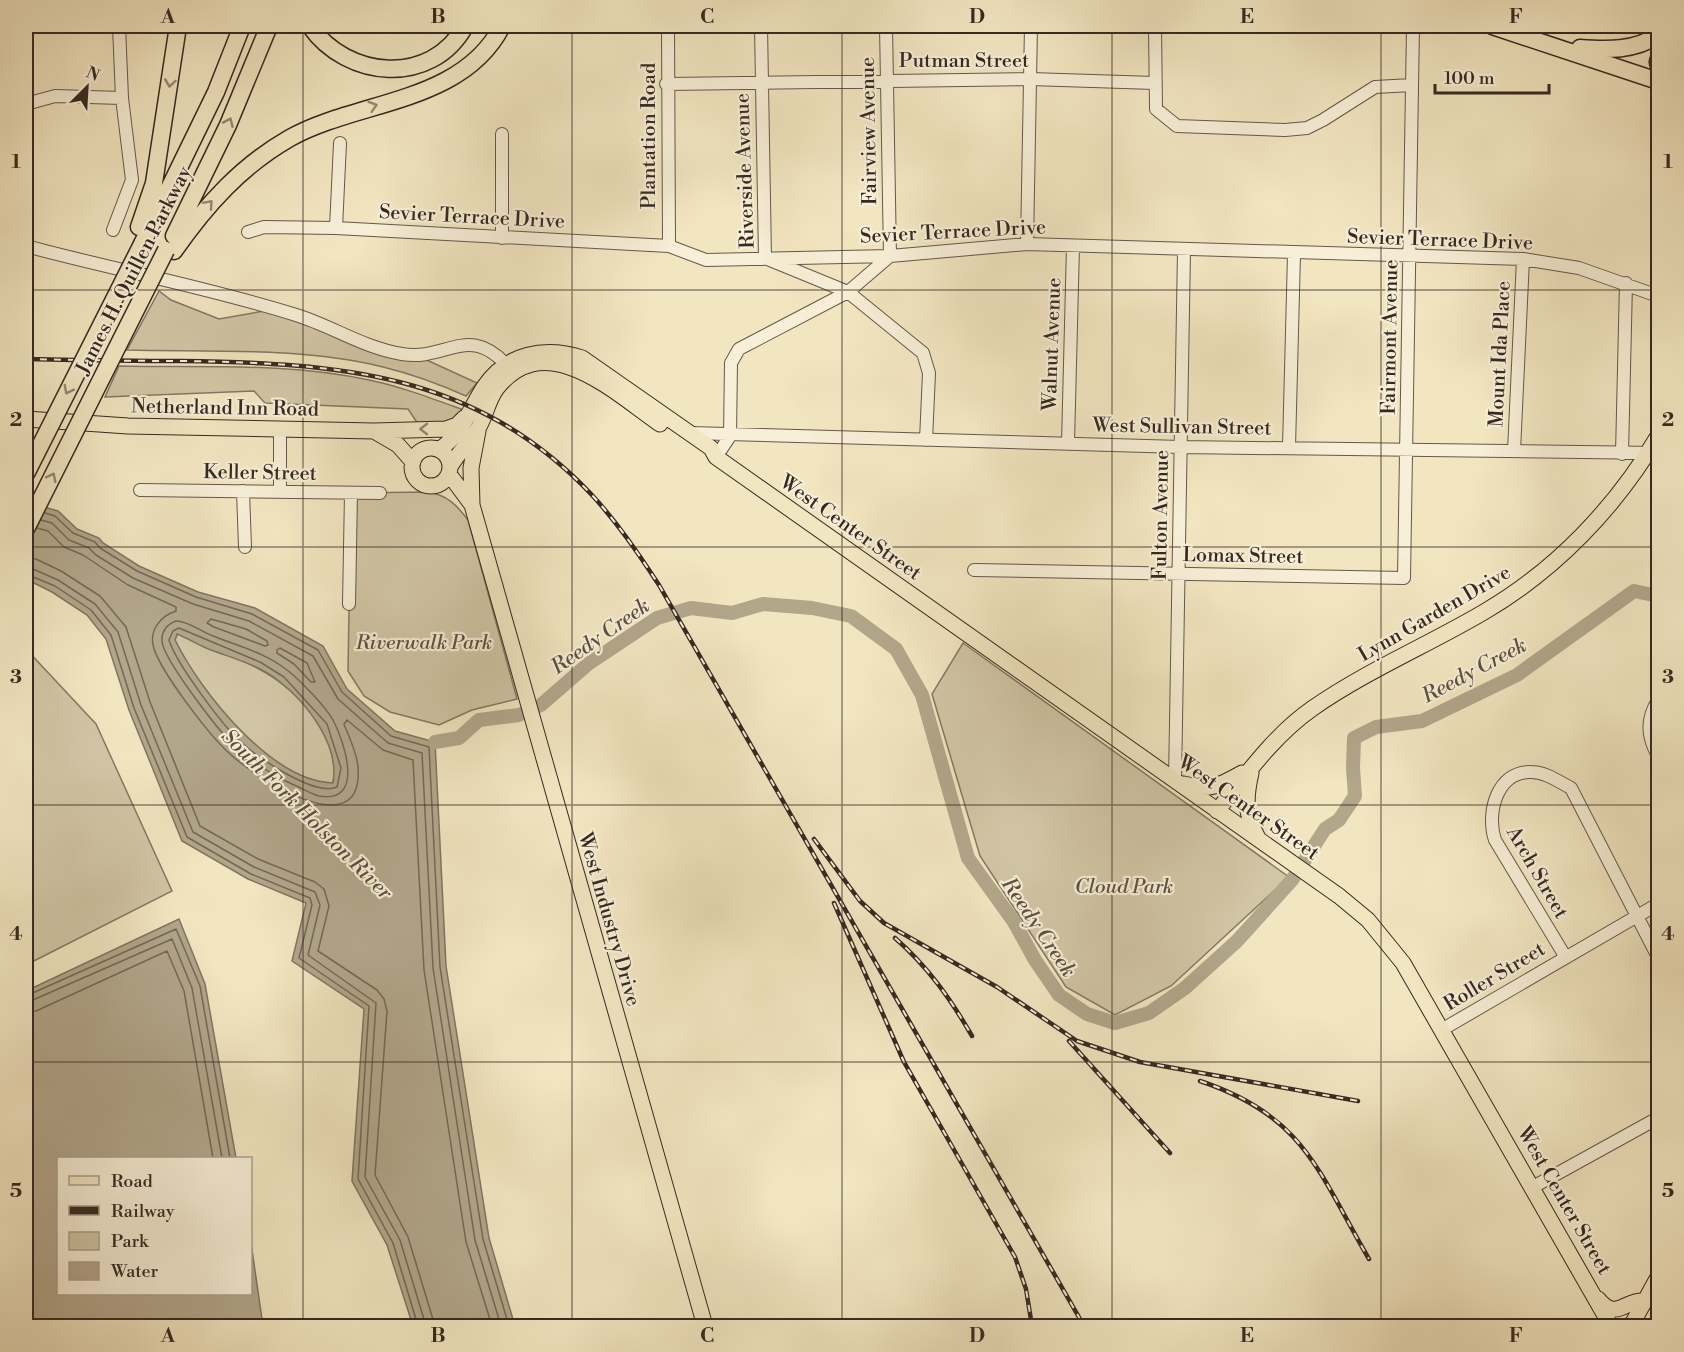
<svg xmlns="http://www.w3.org/2000/svg" width="1684" height="1352" font-family="'Libre Bodoni',serif">
<rect width="100%" height="100%" fill="#f2e6c1"/>
<filter id="stains"><feTurbulence type="fractalNoise" baseFrequency=".00333" numOctaves="4"/><feColorMatrix values="0 0 0 0 .2 0 0 0 0 .09 0 0 0 0 .02 0 0 0 .5 -.17"/></filter>
<radialGradient id="worn" r=".72"><stop offset=".6" stop-color="#630" stop-opacity="0"/><stop offset="1" stop-color="#630" stop-opacity=".3"/></radialGradient>
<path fill="#d2c6a6" stroke="#847864" stroke-width="1.5" d="M159,291l12,9 48,19 56,-10 143,47 59,27 -11,13c-27,-12 -54,-22 -83,-29 -82,-20 -172,-15 -256,-17z
M119,366c83,2 168,-4 250,14 34,7 67,20 100,32l-12,13 -39,-1 -10,-15 -143,-6 -11,-12 -149,6z
M427,492c20,3 29,12 41,28l49,179 -45,11 -33,15 -49,-13 -26,-16 -16,-25 3,-178z
M178,633c26,14 55,22 81,36 38,20 82,68 74,114 -62,-2 -133,-91 -158,-143z
M963,643l326,234 -118,109 -56,29 -49,-28 -86,-131 -48,-162z
M26,649l70,75 76,167 -146,74z"/>
<path fill="#b2a68b" stroke="#807461" stroke-width="1.5" fill-rule="evenodd" d="M26,502l32,9 19,18 22,9 4,5 36,23 59,26 57,16 68,38 24,43 48,42 40,11 11,224 43,272 26,88h-102l-26,-81 -35,-64 12,-172 -72,-48 14,-58 -58,-24 -66,-38 -53,-131 -23,-71 -19,-24 -35,-23 -26,-13zM177,634c10,4 20,10 29,14 25,10 52,16 73,33 28,22 61,64 54,102 -61,-1 -133,-92 -158,-143z
M179,919l26,65 31,174h-178v136h192l1,-51 12,83h-237v-335z"/>
<g fill="none" stroke-linecap="round" stroke-linejoin="round">
<path stroke="#746856" stroke-width="1.5" d="M45,513l10,3 18,17 22,9 5,6 37,23 59,26 56,17 66,36 24,42 49,44 38,11 11,220 43,272 26,87
M41,520l11,3 17,17 20,8 7,7 37,23 60,26 56,17 64,35 25,43 50,44 34,10 11,215 42,272 26,86
M37,528l11,3 16,16 19,8 45,30 48,22v4c-15,5 -26,18 -23,34 5,24 57,91 76,108 24,23 135,96 129,14 -1,-14 -9,-30 -14,-43l3,-4 36,30 30,10 11,210 42,272 26,84
M26,557l10,2 25,12 39,25 26,31 24,75 50,124 58,33 57,23 9,7 5,17 -11,45 59,39 7,9 3,12 -12,164 33,62 27,89
M26,566l32,14 37,24 23,28 23,73 52,127 61,35 61,25 5,13 -12,50 68,48 -11,174 35,63 26,86
M26,574l29,12 36,24 20,25 23,73 53,129 64,37 59,24 2,7 -13,53 70,48 -11,173 35,64 25,83
M211,619l35,10 21,12 1,4 -3,1 -51,-19 -7,-4z
M176,621c13,0 25,11 37,15 25,10 53,17 74,34 12,9 39,37 46,50 12,23 32,84 -14,76 -8,-2 -17,-8 -25,-11 -20,-9 -40,-22 -57,-37 -15,-12 -74,-89 -75,-107 -1,-9 5,-17 14,-20z
M179,628l81,34 24,15 43,47 14,44 -4,19c-22,10 -81,-30 -97,-46 -18,-16 -64,-78 -71,-101l4,-9z
M280,648l27,15 8,19h-4l-17,-18 -17,-11v-3z
M26,996l150,-67 24,57 30,172
M26,1003l146,-64 20,49 30,170
M26,1012l10,-1 131,-60 17,40 29,167"/>
<path stroke="#b2a68b" stroke-width="14" d="M435,742l24,-4 20,-18 40,-5 22,-10 47,-41 69,-46 34,-10 41,5 31,-9 49,4 39,8 45,33 26,46 46,163 46,64 21,38 24,35 28,19 28,9 34,-10 36,-25 52,-47 55,-61 33,-51 14,-9 16,-24 -2,-28 1,-30 22,-11 46,-6 95,-46 117,-84 24,5"/>
<g stroke="#65584a" stroke-width="14">
<path id="minor" d="M668,26l1,220
M761,26l4,232 83,34 75,61 6,20 -3,67
M1155,26l1,83 21,17 108,4 22,-2 16,-8 52,-33 37,-2
M666,84l364,-5 125,4
M26,104l29,-8 67,2
M502,134v104
M336,228l4,-85
M113,230l19,-50 -10,-82 -3,-72
M248,232l16,-5 72,1 333,18 37,14 184,-4 137,-12 496,15 56,9 79,28
M1027,244l4,-218
M26,246c89,24 181,41 270,69 36,11 68,33 106,39 46,8 67,-34 109,16
M690,433l491,14 477,6
M730,436l1,-73 8,-14 109,-57 42,-36 -4,-230
M1068,443l5,-197
M1289,447l5,-193
M1514,451l9,-192
M1622,454l4,-171
M716,457l14,-21
M140,490l240,3
M243,491l2,56
M280,491v-62
M974,570l430,8 9,-552
M349,604l2,-111
M1658,700c-12,20 -11,36 0,56
M1175,781l9,-531
M1565,956l-70,-116c-9,-27 2,-69 36,-68 15,0 28,10 40,16l87,169
M1443,1029l215,-125
M1533,1187l125,-69"/>
</g>
<g stroke="#362922" stroke-width="17">
<path id="major" d="M26,419l102,7 246,5 72,-2 11,-4 7,-7
M374,431l24,14 15,17
M412 467a19 19 0 1 1 38 0a19 19 0 1 1-38 0Z
M439,450c24,-17 30,-40 45,-63 23,-34 61,-41 98,-29l129,90 5,9 623,439 29,24 35,43 208,363
M450,467c8,-14 19,-24 27,-37 9,-13 10,-29 20,-42 49,-62 118,5 163,36
M449,474l23,31 233,821
M472,505l-1,-37 7,-37
M1251,773c-6,26 -6,41 7,65
M1184,784c25,8 37,1 58,-11
M1217,811c29,-36 57,-76 96,-103 53,-37 115,-63 171,-96 72,-42 132,-105 174,-176
M1598,1299c19,23 27,0 46,2
M1631,1326l27,-49"/>
</g>
<g stroke="#362922" stroke-width="19">
<path id="highway" d="M310,26c37,53 121,61 155,0
M1492,26l166,55
M1580,48c27,2 55,3 78,-13
M1658,61v2
M139,227l15,-44 24,-157
M174,236l54,-111 41,-99
M142,244l74,-152 26,-66
M174,251c32,-46 67,-85 116,-113 68,-38 172,-34 212,-112"/>
</g>
<use href="#minor" stroke="#f7efd7" stroke-width="12"/>
<use href="#major" stroke="#f2e6c1" stroke-width="15"/>
<use href="#highway" stroke="#f2e6c1" stroke-width="16"/>
<g stroke="#362922" stroke-width="4.5">
<path id="rail" d="M26,359c51,1 103,2 154,2 158,2 295,11 411,133 26,28 47,59 68,91l425,741
M814,839l46,62 24,22 113,64 80,54 63,21 218,39
M834,903l70,159 111,195 11,32 6,37
M895,938c33,29 55,60 77,98
M1069,1041l101,112
M1200,1081c105,35 118,91 169,178"/>
</g>
<use href="#rail" stroke="#f7efd7" stroke-width="2" stroke-dasharray="7" stroke-linecap="butt"/>
<g stroke="#362922" stroke-width="19" stroke-linecap="butt">
<path id="highway-bridge" d="M26,474l116,-230
M26,529l140,-279"/>
</g>
<use href="#highway-bridge" stroke="#f2e6c1" stroke-width="16"/>
</g>
<defs><path id="oneway-chevron" d="M-2-3.5L2.5 0L-2 3.5" fill="none" stroke-width="1.6" stroke-linecap="round" stroke-linejoin="round" transform="scale(1.5)"/></defs>
<g stroke="#948872">
<use href="#oneway-chevron" transform="translate(170 83) rotate(98)"/>
<use href="#oneway-chevron" transform="translate(373 106) rotate(-17)"/>
<use href="#oneway-chevron" transform="translate(229 122) rotate(-66)"/>
<use href="#oneway-chevron" transform="translate(209 204) rotate(-49)"/>
<use href="#oneway-chevron" transform="translate(68 390) rotate(117)"/>
<use href="#oneway-chevron" transform="translate(424 429) rotate(180)"/>
<use href="#oneway-chevron" transform="translate(52 477) rotate(-63)"/>
</g>
<path fill="none" stroke="#362922" stroke-width="1.5" stroke-opacity="0.55" d="M303,26v1300M572,26v1300M842,26v1300M1112,26v1300M1381,26v1300M26,290h1632M26,547h1632M26,805h1632M26,1062h1632"/>
<g text-anchor="middle" stroke-width="4.5" stroke-linejoin="round" paint-order="stroke">
<g font-size="20" fill="#362922" stroke="#f7efd7">
<text x="964" y="67">Putman Street</text>
<text transform="translate(868 131) rotate(-91)" y="7">Fairview Avenue</text>
<text transform="translate(648 136) rotate(-90)" y="7">Plantation Road</text>
<text transform="translate(744 171) rotate(-92)" y="7">Riverside Avenue</text>
<text transform="translate(472 216) rotate(3)" y="7">Sevier Terrace Drive</text>
<text transform="translate(953 231) rotate(-3)" y="7">Sevier Terrace Drive</text>
<text transform="translate(1440 239) rotate(2)" y="7">Sevier Terrace Drive</text>
<text transform="translate(133 270) rotate(-63)" y="7">James H. Quillen Parkway</text>
<text transform="translate(1389 337) rotate(-89)" y="7">Fairmont Avenue</text>
<text transform="translate(1051 344) rotate(-88)" y="7">Walnut Avenue</text>
<text transform="translate(1499 354) rotate(-87)" y="7">Mount Ida Place</text>
<text transform="translate(225 407) rotate(1)" y="7">Netherland Inn Road</text>
<text transform="translate(1182 426) rotate(1)" y="7">West Sullivan Street</text>
<text transform="translate(260 472) rotate(1)" y="7">Keller Street</text>
<text transform="translate(1160 515) rotate(-89)" y="7">Fulton Avenue</text>
<text transform="translate(851 527) rotate(35)" y="7">West Center Street</text>
<text transform="translate(1243 555) rotate(1)" y="7">Lomax Street</text>
<text transform="translate(1434 613) rotate(-30)" y="7">Lynn Garden Drive</text>
<text transform="translate(1249 807) rotate(35)" y="7">West Center Street</text>
<text transform="translate(1538 872) rotate(60)" y="7">Arch Street</text>
<text transform="translate(610 919) rotate(74)" y="7">West Industry Drive</text>
<text transform="translate(1494 976) rotate(-31)" y="7">Roller Street</text>
<text transform="translate(1565 1200) rotate(60)" y="7">West Center Street</text>
</g>
<g font-size="20" font-style="italic" fill="#5d5043" stroke="#f7efd7">
<text x="424" y="649">Riverwalk Park</text>
<text x="1124" y="893">Cloud Park</text>
</g>
<g font-size="21" font-style="italic" fill="#5b4e42" stroke="#f7efd7">
<text transform="translate(600 636) rotate(-35)" y="7">Reedy Creek</text>
<text transform="translate(1474 670) rotate(-28)" y="7">Reedy Creek</text>
<text transform="translate(307 814) rotate(45)" y="7">South Fork Holston River</text>
<text transform="translate(1039 927) rotate(56)" y="7">Reedy Creek</text>
</g>
</g>
<rect width="1684" height="1352" fill="none" stroke="#f2e6c1" stroke-width="66"/>
<rect x="57" y="1157" width="195" height="138" fill="#f7efd7" stroke="#aaa08f" stroke-width="1.5"/>
<rect x="69" y="1176" width="30" height="9" fill="#f2e6c1" stroke="#aaa08f" stroke-width="1.5"/>
<text x="111" y="1187" font-size="18" fill="#362922">Road</text>
<rect x="69" y="1206" width="30" height="9" fill="#362922" stroke="#aaa08f" stroke-width="1.5"/>
<text x="111" y="1217" font-size="18" fill="#362922">Railway</text>
<rect x="69" y="1232" width="30" height="18" fill="#d2c6a6" stroke="#aaa08f" stroke-width="1.5"/>
<text x="111" y="1247" font-size="18" fill="#362922">Park</text>
<rect x="69" y="1262" width="30" height="18" fill="#b2a68b" stroke="#aaa08f" stroke-width="1.5"/>
<text x="111" y="1277" font-size="18" fill="#362922">Water</text>
<g transform="translate(87 87) rotate(24)" stroke="#f7efd7" stroke-width="4.5" paint-order="stroke">
<path d="M0-4.5L10 22L0 15L-10 22Z" fill="#362922"/>
<text y="-9" font-size="16" font-weight="bold" text-anchor="middle" fill="#362922">N</text>
</g>
<path d="M1435 84v9h114v-9" fill="none" stroke="#362922" stroke-width="3"/>
<text x="1444" y="84" font-size="18" fill="#362922" stroke="#f7efd7" stroke-width="4.5" paint-order="stroke">100 m</text>
<rect x="33" y="33" width="1618" height="1286" fill="none" stroke="#362922" stroke-width="2"/>
<g font-size="20" text-anchor="middle" font-weight="bold" fill="#362922">
<text x="168" y="23">A</text>
<text x="438" y="23">B</text>
<text x="707" y="23">C</text>
<text x="977" y="23">D</text>
<text x="1247" y="23">E</text>
<text x="1516" y="23">F</text>
<text x="16" y="168">1</text>
<text x="1668" y="168">1</text>
<text x="16" y="426">2</text>
<text x="1668" y="426">2</text>
<text x="16" y="683">3</text>
<text x="1668" y="683">3</text>
<text x="16" y="940">4</text>
<text x="1668" y="940">4</text>
<text x="16" y="1197">5</text>
<text x="1668" y="1197">5</text>
<text x="168" y="1342">A</text>
<text x="438" y="1342">B</text>
<text x="707" y="1342">C</text>
<text x="977" y="1342">D</text>
<text x="1247" y="1342">E</text>
<text x="1516" y="1342">F</text>
</g>
<rect width="100%" height="100%" filter="url(#stains)"/>
<rect width="100%" height="100%" fill="url(#worn)"/>
</svg>
